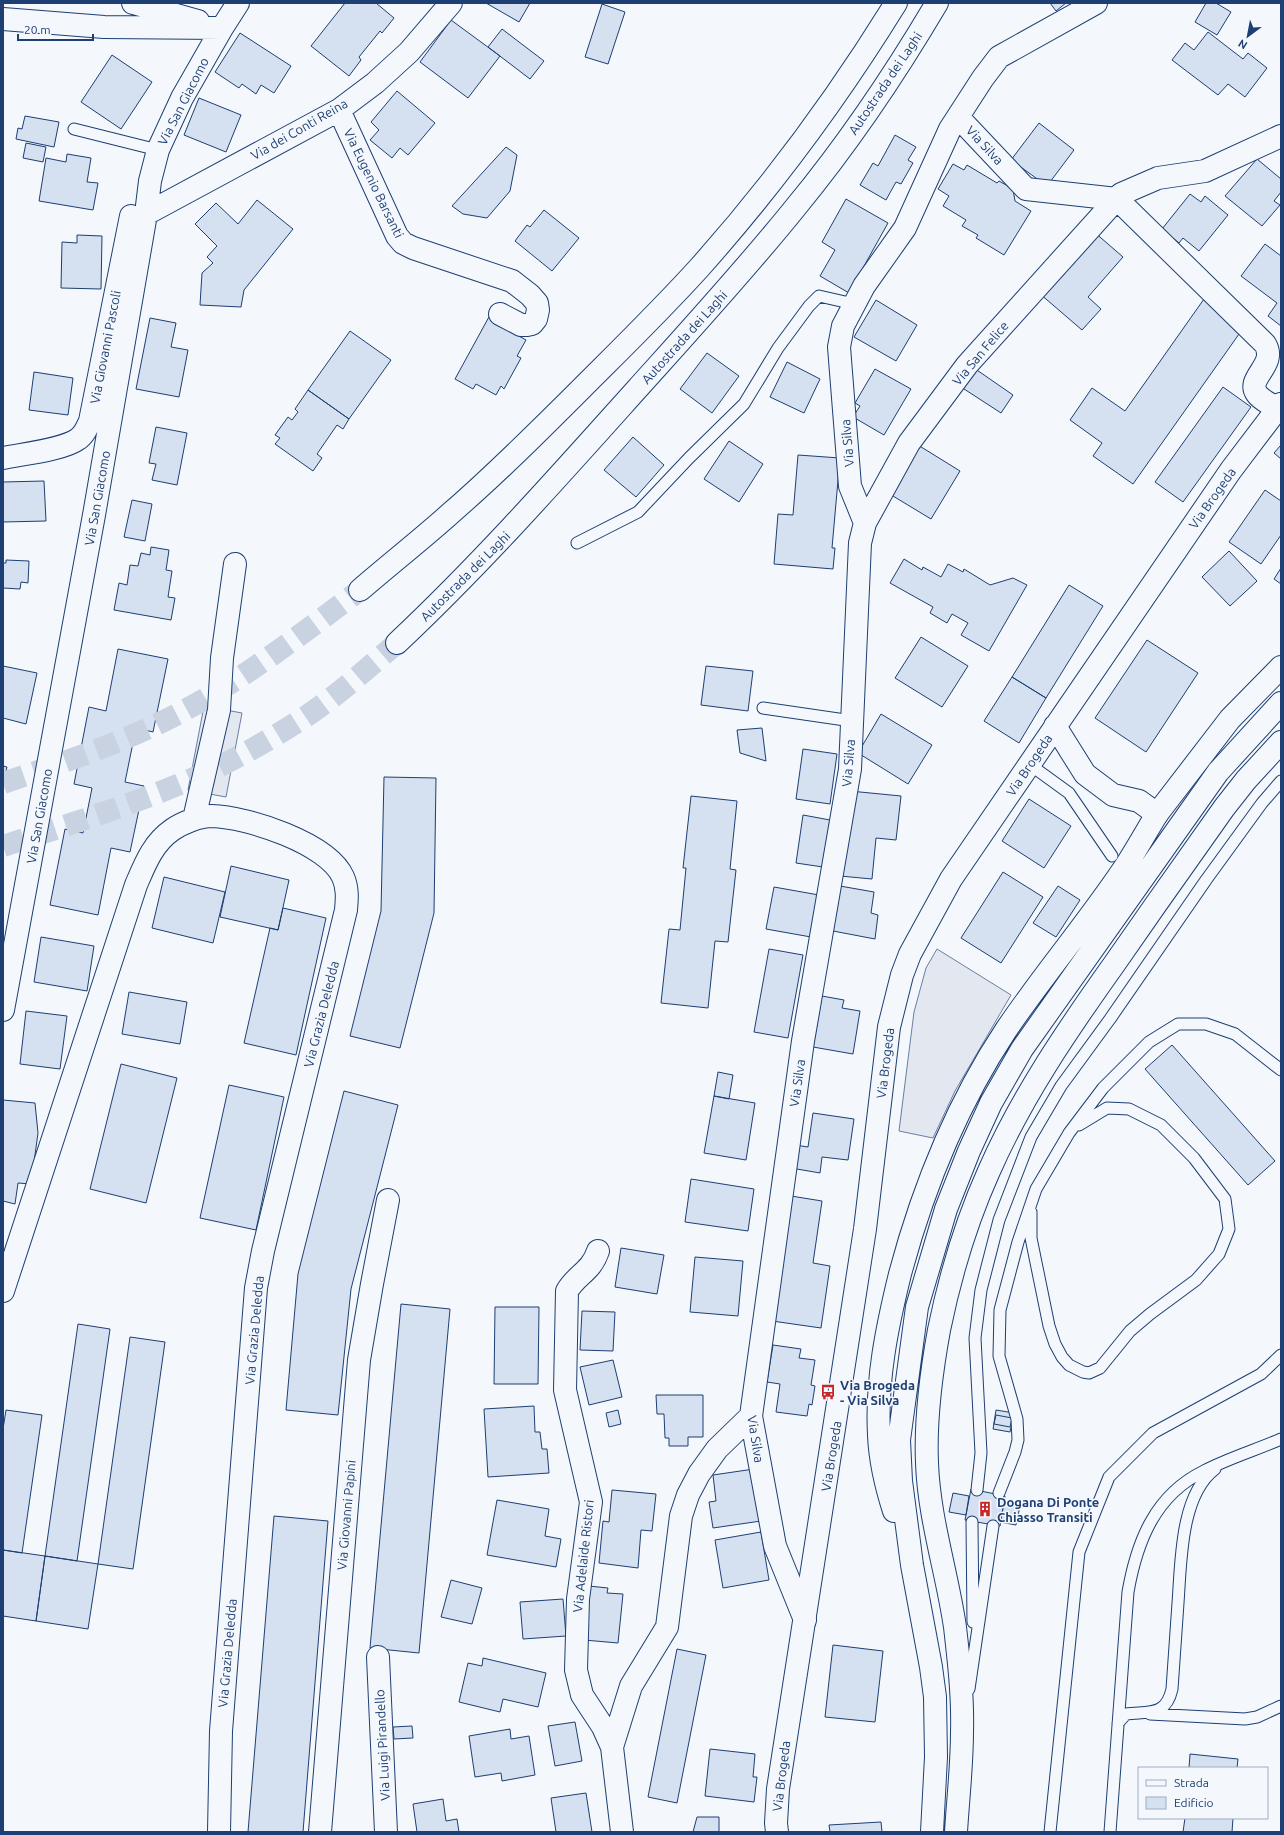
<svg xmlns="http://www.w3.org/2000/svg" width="1284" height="1835" font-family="Ubuntu,sans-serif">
<rect width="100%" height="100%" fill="#f4f7fb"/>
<path fill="#e3e8f0" stroke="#687fa3" d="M204,706l38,7 -16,84 -38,-7z
M937,949l74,46 -56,96 -22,47 -34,-7 15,-119 12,-44z"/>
<path fill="#d5e0f0" stroke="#1d3f73" d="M345,3h31l18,15 -12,15 -2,-2 -21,26 2,3 -12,16 -38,-30z
M486,3h44l-11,19z
M1050,3h16l-10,8z
M1206,3h10l15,9 -14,23 -22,-13z
M602,4l23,8 -17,52 -23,-7z
M451,20l49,36 -32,42 -48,-36z
M502,29l42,32 -14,18 -42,-32z
M1208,32l35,27 5,-6 19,15 -22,29 -17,-13 -10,11 -46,-35 13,-17 9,7z
M240,33l51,33 -17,27 -13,-8 -5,9 -14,-10 -3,4 -24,-16z
M112,55l40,27 -31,47 -40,-27z
M397,91l38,32 -27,32 -8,-7 -8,10 -22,-18 9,-10 -8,-8z
M199,98l42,17 -15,37 -42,-17z
M25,116l34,6 -5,25 -38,-8 2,-11 4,1z
M1039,123l35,27 -27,36 -36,-26z
M895,135l21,12 -8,13 5,3 -12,21 -5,-2 -10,18 -26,-15 13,-22 5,3z
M26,143l20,4 -3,15 -20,-4z
M506,147l11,8 -7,36 -23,27 -24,-4 -11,-8z
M67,154l24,4 -4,24 11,1 -5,27 -54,-9 7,-43 20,4z
M1257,159l24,20v13l-7,9 6,4 -18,21 -37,-30z
M953,164l11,6 3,-5 30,18 2,-2 14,8 2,12 16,10 -27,44 -28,-17 2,-3 -16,-9 4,-6 -23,-14 6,-10 -11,-7z
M1190,194l11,8 4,-6 23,19 -29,36 -16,-13 -4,5 -17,-14z
M846,199l42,24 -39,70 -29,-17 15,-26 -13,-8z
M257,200l36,29 -49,61 -3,17 -41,-2 2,-32 11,-10 -6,-6 10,-11 -22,-22 21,-21 22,21z
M544,210l35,28 -27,33 -37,-30 12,-16 3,2z
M1093,231l30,26 -35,40 13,12 -19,21 -43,-37z
M77,235l25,1 -1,53 -40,-1 1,-46 15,1z
M1265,244l16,12v70l-13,-10 9,-13 -36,-27z
M1204,299l40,28 -111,157 -40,-28 9,-13 -32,-23 22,-32 33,23z
M876,300l41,25 -21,36 -42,-24z
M490,315l20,16 16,9 -9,16 4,2 -17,31 -3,-3 -5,9 -20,-11 -3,5 -18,-10z
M150,318l26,5 -5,24 17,3 -9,47 -43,-8z
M350,331l41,29 -42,59 -41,-29z
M707,353l32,23 -27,37 -32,-24z
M787,362l33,17 -16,34 -34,-16z
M974,368l39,27 -12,18 -40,-26z
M875,369l36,20 -27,46 -31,-18 7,-11 -5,-3z
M34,372l39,6 -5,37 -39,-5z
M1223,387l28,20 -68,95 -28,-20z
M308,390l41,29 -6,10 -6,-4 -20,29 5,4 -9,13 -38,-27 5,-6 -5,-3 13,-18 4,3 6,-8 -3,-3z
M156,427l31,6 -10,52 -25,-5 4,-16 -7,-1z
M633,437l31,28 -28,32 -32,-27z
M729,441l34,23 -24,38 -35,-23z
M918,445l42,26 -29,48 -43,-26z
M1281,445v14l-7,-6z
M798,455l42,3 -8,90h3l-2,21 -59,-5 4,-50 15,1z
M44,481l2,40 -43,1v-40z
M1265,490l16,11v34l-20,29 -32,-22z
M132,500l20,4 -7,37 -21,-4z
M151,547l18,3 -3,20 6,1 -4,26 7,1 -4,22 -57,-10 5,-27 8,2 3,-20 8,1 3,-13 9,2z
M1229,551l28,30 -27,25 -28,-29z
M904,559l18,11 1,-3 18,10 7,-13 15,8 1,-3 26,16 23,-7 14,7 -38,66 -28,-16 7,-12 -16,-9 -5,9 -17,-10 3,-6 -43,-24z
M6,560l23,1 -1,22 -7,-1 -1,7 -17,-1v-25h3z
M1281,568v16l-7,-5z
M1069,585l34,21 -57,92 -34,-21z
M921,637l47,29 -26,41 -47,-29z
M1147,640l51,33 -52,79 -51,-34z
M118,649l50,10 -15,73 -17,-4 -11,54 19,4 -14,66 -19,-4 -13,67 -48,-10 15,-76 18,4 9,-45 -18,-4 15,-77 17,4z
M3,666l34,7 -11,51 -23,-6z
M706,666l47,5 -5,40 -47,-6z
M1012,677l34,21 -27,45 -35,-22z
M881,714l51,31 -24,39 -50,-31z
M762,728l4,33 -26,-8 -3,-23z
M803,749l34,5 -7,50 -34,-5z
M3,766l4,1 -4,16z
M384,777l52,1 -2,135 -34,135 -50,-12 31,-125z
M850,791l51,5 -5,44 -20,-2 -4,41 -32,-3z
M691,796l46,5 -7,68 6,1 -8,72 -13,-1 -7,67 -47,-5 8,-74 11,1 6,-62h-3z
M1029,799l42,27 -27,42 -42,-27z
M803,815l27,5 -7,47 -27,-4z
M231,866l58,14 -11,50 -58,-13z
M1003,872l40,25 -42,66 -40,-25z
M164,877l61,15 -12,51 -61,-15z
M840,886l34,6 -3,21 7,2 -3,24 -42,-8z
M1058,886l22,14 -24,37 -23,-14z
M774,887l45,8 -8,42 -45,-8z
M283,908l43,10 -30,137 -52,-12 26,-115 8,2z
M41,937l53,9 -7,45 -53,-9z
M769,949l34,6 -15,83 -34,-6z
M129,992l58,10 -7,42 -58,-10z
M822,996l22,4 -2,8 18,3 -7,43 -40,-7z
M26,1011l41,5 -7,53 -40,-5z
M1172,1045l103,116 -27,24 -103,-116z
M121,1064l56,14 -31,125 -56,-14z
M718,1072l15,3 -4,24 -15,-3z
M229,1085l55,12 -28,133 -56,-12z
M344,1091l54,14 -47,184 -13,126 -52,-5 12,-136z
M714,1096l41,7 -9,57 -42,-7z
M3,1100l32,3 3,30 -7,51 -13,-1 -3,21 -12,-3z
M813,1113l41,6 -6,41 -26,-3 -2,16 -29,-5 4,-23 13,2z
M691,1179l63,10 -6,42 -63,-9z
M791,1196l31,5 -9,62 17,3 -9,62 -49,-7z
M621,1248l43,7 -7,39 -42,-7z
M695,1257l48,4 -5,55 -48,-4z
M401,1304l49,5 -31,344 -49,-5z
M495,1307h44l-1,77h-44z
M582,1311l33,1 -2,39 -33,-1z
M78,1324l32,5 -33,232 -32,-5z
M130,1337l35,5 -32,227 -35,-5z
M773,1345l28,4 -2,9 16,2 -4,25 4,1 -3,19 -3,-1 -2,12 -31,-4 4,-28 -13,-2z
M613,1360l9,37 -33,8 -9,-38z
M656,1395h47v42h-15v9h-19v-8h-4l-1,-24h-7z
M534,1406l1,26h5l2,17h5l2,24 -61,4 -4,-68z
M6,1410l36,5 -20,138 -19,-3v-121z
M618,1410l3,14 -12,3 -3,-14z
M996,1410l18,3 -4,19 -17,-3z
M996,1415l16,3 -2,9 -16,-3z
M754,1469l7,52 -48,7 -4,-26 7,-1 -3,-26z
M971,1489l34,7 -5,30 -35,-6z
M612,1490l44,4 -4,37 -11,-1 -3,38 -39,-5 4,-42 6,1z
M953,1493l16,3 -3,19 -17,-3z
M497,1500l52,9 -4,27 16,3 -5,28 -69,-12z
M1004,1503l16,3 -4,19 -16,-3z
M274,1516l54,5 -25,311h-55z
M761,1532l8,48 -46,8 -8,-48z
M3,1550l42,6 -9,65 -33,-5z
M45,1556l53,8 -10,65 -52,-8z
M451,1580l31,8 -10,36 -31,-7z
M589,1586l19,2 -1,5 16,1 -5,49 -34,-3z
M563,1599l3,37 -43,3 -3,-37z
M833,1645l50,6 -8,71 -50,-5z
M677,1649l29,6 -29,148 -29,-6z
M483,1658l63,15 -8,34 -35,-8 -3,13 -41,-10 9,-39 14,3z
M575,1722l7,39 -27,5 -7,-40z
M412,1726l1,12 -19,1 -1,-12z
M510,1729l1,10 18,-3 6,39 -33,6 -1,-8 -26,4 -6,-41z
M710,1749l45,5 -2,23h4l-3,25 -49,-6z
M1190,1754l48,5 -1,9h-48z
M586,1793l6,39h-36l-5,-34z
M443,1799l3,22 11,-2 2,13h-42l-4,-28z
M697,1817h22v15h-26z
M1185,1818h48l-1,14h-49z
M881,1822l1,10h-52l-1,-7z"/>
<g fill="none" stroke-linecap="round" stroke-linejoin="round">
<path stroke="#c9d2e0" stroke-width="22" stroke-dasharray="22 11" stroke-linecap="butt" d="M3,783c62,-21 125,-42 182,-73 63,-34 119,-78 175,-120
M3,846c64,-21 129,-41 191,-68 37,-16 74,-37 108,-59 34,-22 64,-50 95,-76"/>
<g stroke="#1d3f73" stroke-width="13">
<path id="lane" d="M74,129l84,21
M577,543l61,-31 51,-54 55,-54 34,-56 31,-42 10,-10 35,8
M763,708l89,13
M1029,764l40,29 43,63
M1031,1212v26l18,88 6,18 7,13 7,8 14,7 6,1 11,-5 30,-37 20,-17 46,-34 23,-26 10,-25 -4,-30 -31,-41 -33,-33 -32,-16 -22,-1 -28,17
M977,1490l4,-37 -6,-115 6,-48 18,-70 32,-83 30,-51 49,-67 96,-139 56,-77 19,-22
M999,1493l16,-41 3,-12 -1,-21 -18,-63 1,-46 18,-68 18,-53 33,-56 34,-45 46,-46 29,-18h28l29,10 46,36
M972,1522l1,100
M969,1689l24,-163
M1150,1714l95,5 12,-2 24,-11
M1118,1723l8,-9c22,-3 40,3 46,-25 2,-29 4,-57 6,-86 3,-39 2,-108 37,-134
M1050,1832l29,-280 30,-75 44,-44 108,-59 20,-19
M1110,1832l18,-240c9,-51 27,-97 76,-121 25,-13 52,-21 77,-32"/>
</g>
<g stroke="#1d3f73" stroke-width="24">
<path id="street" d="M133,3l65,18
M3,19l101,8 118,1
M339,110l58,126 6,7 10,5 99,33 18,14 7,8 1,7 -2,9 -4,5 -5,1h-6l-21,-11
M958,117l68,72 91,10
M1117,199l148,145c13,21 -20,34 -8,50 4,6 14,10 20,15
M146,214l193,-104 36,-27 34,-31 42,-49
M3,458c19,-4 60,-8 75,-19 6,-4 9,-11 12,-18l41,-205
M865,523l44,-80 58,-78 154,-171 37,-16 47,-7 76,-35
M1157,814l73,-95 51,-52
M194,819l25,-109 3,-52 13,-94
M3,1010l91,-495 52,-301 4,-33 8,-31 24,-52 40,-70 16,-25
M598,1251c-7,21 -21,23 -31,40l-2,99 26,112 -13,97 -2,71 6,25 21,32 9,20
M3,1291l133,-406c9,-21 17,-42 36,-55 10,-7 27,-14 40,-14 35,1 116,27 131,61 5,11 4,22 3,33l-83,341 -7,37 -35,443 -2,101
M805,1620l-30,-74 -24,-130 52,-375 47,-272 10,-226 5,-20 -15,-37 -11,-139 4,-21 21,-40 41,-58 45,-99 33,-51 16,-21 97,-54
M378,1657l8,175
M320,1832l39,-472 13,-76 16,-84
M622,1832l-10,-85 19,-61 36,-59 14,-111 7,-21 11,-21 18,-25 34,-33"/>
</g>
<g stroke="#1d3f73" stroke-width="24">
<path id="secondary" d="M1055,726l30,48 28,21 26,6 18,13
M777,1832l-1,-9 2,-34 87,-560 24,-202 13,-52 8,-21 41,-75 280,-409 50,-66"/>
</g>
<g stroke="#1d3f73" stroke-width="24">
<path id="highway" d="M360,590c30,-26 62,-51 92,-78 45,-39 88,-82 130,-124 40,-40 80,-79 118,-121 73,-82 138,-170 196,-264
M397,643c85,-80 162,-167 240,-254 54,-60 108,-119 158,-181 53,-64 100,-134 142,-205
M894,1511c-8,-25 -14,-50 -15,-76 -3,-55 8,-108 21,-161 23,-86 57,-170 106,-244 37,-55 80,-105 117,-160 12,-18 23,-38 34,-56
M932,1832l4,-75 -1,-60 -4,-30 -19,-102 -11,-84 -2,-41 18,-133 29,-98 23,-58 22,-48 31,-54 196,-277 63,-69
M956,1832c2,-33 6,-67 6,-100 1,-35 -3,-70 -7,-105 -8,-55 -26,-108 -28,-164 -2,-45 4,-89 12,-133 11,-54 27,-108 50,-159 33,-75 79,-142 126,-208 36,-52 72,-103 109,-155l22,-28 35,-38"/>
</g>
<use href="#lane" stroke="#f4f7fb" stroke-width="11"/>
<use href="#street" stroke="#f4f7fb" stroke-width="22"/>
<use href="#secondary" stroke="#f4f7fb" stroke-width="22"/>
<use href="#highway" stroke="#f4f7fb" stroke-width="22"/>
</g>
<defs>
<g id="bus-bare" transform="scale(1.2)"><path d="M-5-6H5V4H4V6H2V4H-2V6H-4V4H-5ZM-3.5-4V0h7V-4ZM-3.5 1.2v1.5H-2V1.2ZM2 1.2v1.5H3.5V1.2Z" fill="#c62828" stroke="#f4f7fb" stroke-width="2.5" paint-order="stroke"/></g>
<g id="building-bare" transform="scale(1.2)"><path d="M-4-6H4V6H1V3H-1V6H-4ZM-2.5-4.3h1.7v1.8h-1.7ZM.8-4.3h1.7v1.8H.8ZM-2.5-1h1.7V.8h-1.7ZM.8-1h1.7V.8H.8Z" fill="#c62828" stroke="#f4f7fb" stroke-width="2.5" paint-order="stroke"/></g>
</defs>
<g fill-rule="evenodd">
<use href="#bus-bare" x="828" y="1392"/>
<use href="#building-bare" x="985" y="1509"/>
</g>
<g text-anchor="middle" stroke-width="3" stroke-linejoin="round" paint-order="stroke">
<g font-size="13" fill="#1d3f73" stroke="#f4f7fb">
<text transform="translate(885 83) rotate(-56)" y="5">Autostrada dei Laghi</text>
<text transform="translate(183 101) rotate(-63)" y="5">Via San Giacomo</text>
<text transform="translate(299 129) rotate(-30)" y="5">Via dei Conti Reina</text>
<text transform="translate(985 145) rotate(47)" y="5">Via Silva</text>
<text transform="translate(374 183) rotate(64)" y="5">Via Eugenio Barsanti</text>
<text transform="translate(684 337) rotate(-48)" y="5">Autostrada dei Laghi</text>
<text transform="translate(105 347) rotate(-79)" y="5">Via Giovanni Pascoli</text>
<text transform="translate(980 353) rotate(-50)" y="5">Via San Felice</text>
<text transform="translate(847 443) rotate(-95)" y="5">Via Silva</text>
<text transform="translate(97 498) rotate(-80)" y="5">Via San Giacomo</text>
<text transform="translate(1212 498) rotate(-55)" y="5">Via Brogeda</text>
<text transform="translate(465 576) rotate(-45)" y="5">Autostrada dei Laghi</text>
<text transform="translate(848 763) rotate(-85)" y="5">Via Silva</text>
<text transform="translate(1029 765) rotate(-56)" y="5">Via Brogeda</text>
<text transform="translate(39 816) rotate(-80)" y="5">Via San Giacomo</text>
<text transform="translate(321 1014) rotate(-76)" y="5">Via Grazia Deledda</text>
<text transform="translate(885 1063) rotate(-83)" y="5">Via Brogeda</text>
<text transform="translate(797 1083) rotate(-82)" y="5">Via Silva</text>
<text transform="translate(254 1330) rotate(-85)" y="5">Via Grazia Deledda</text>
<text transform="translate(756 1439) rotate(81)" y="5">Via Silva</text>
<text transform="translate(831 1456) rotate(-81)" y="5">Via Brogeda</text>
<text transform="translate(346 1515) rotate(-85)" y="5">Via Giovanni Papini</text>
<text transform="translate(583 1556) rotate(-84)" y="5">Via Adelaide Ristori</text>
<text transform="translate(227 1653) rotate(-85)" y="5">Via Grazia Deledda</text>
<text transform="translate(382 1745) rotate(-93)" y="5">Via Luigi Pirandello</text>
<text transform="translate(781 1776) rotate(-83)" y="5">Via Brogeda</text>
</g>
<g font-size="13" font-weight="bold" fill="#1d3f73" stroke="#f4f7fb" text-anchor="start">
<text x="840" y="1390">Via Brogeda<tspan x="840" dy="15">- Via Silva</tspan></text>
<text x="997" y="1507">Dogana Di Ponte<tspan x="997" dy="15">Chiasso Transiti</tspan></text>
</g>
</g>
<rect width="1284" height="1835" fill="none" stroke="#1d3f73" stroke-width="8"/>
<rect x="1138" y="1767" width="130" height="52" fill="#f4f7fb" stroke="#9eadc5"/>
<rect x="1146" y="1780" width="20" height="6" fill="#f4f7fb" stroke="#9eadc5"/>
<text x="1174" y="1787" font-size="12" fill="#1d3f73">Strada</text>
<rect x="1146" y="1797" width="20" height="12" fill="#d5e0f0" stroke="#9eadc5"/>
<text x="1174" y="1807" font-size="12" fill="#1d3f73">Edificio</text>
<g transform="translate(1248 36) rotate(212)" stroke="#f4f7fb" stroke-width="3" paint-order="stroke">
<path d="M0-3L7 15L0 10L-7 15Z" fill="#1d3f73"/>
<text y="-6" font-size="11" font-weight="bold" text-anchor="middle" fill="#1d3f73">N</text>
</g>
<path d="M18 34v6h75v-6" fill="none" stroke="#1d3f73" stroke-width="2"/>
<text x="24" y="34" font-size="12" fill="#1d3f73" stroke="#f4f7fb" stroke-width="3" paint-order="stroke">20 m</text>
</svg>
